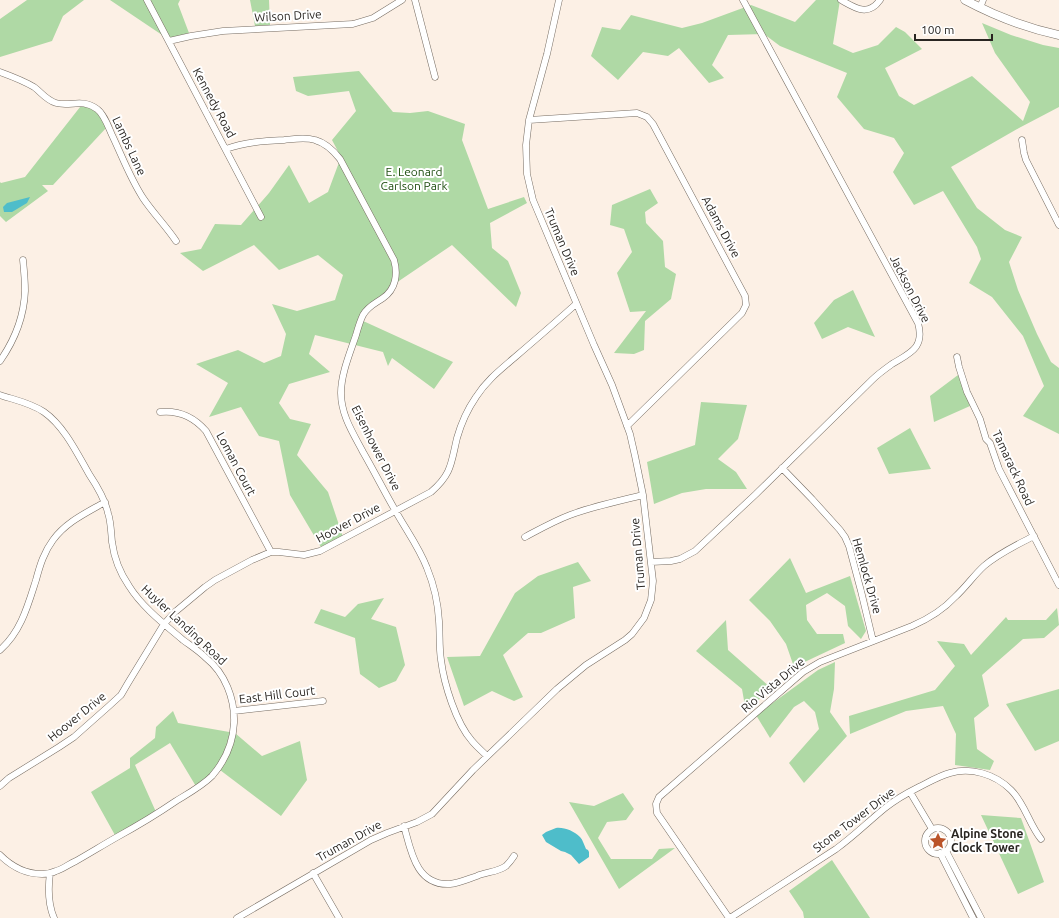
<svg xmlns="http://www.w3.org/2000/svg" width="1059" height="918" font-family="Ubuntu,sans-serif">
<rect width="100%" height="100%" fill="#fcf0e5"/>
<path fill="#afd9a5" d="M27,0h57l-21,16 -11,25 -52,16v-38z
M110,0h70l-2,4 11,29 -21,6z
M250,0h19l1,25 -15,1z
M816,0h24l-7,44 20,9 25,-8 18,-18 9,5 17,17 -37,19 14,28 15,9 58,-29 51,45 7,-19 -35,-49 -13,-30 29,12 32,10 16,3v59l-40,21 -68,39 26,41 28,22 17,7 -13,25 9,28 19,44 14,28 8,6v66l-36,-18 21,-30 -21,-50 -31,-39 -23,-14 12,-24 -4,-12 -34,-56 -29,14 -21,-33 11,-19 -10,-15 -30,-9 -27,-32 10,-24 -67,-27 -16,-12 -36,1 -16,30 12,13 -15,5 -30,-35 -11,8 -25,-4 -25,28 -27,-24 11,-29 18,3 11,-15 51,13 20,-5 49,-18 44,17z
M359,71l34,41 17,1 18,-2 37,13 -3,16 26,69 36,-12 3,6 -37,20 2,25 16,13 13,32 -5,14 -64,-62 -56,38 -35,37 92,42 -19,27 -42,-31 -4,8 -5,-14 -68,-17 -6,19 21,18 -41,12 -10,19 11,16 21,5 -14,31 31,37 15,45 -21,12 -32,-54 -11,-54 -20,-5 -18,-29 -32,10 19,-34 -32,-19 42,-14 26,13 17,-7 5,-22 -14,-30 25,7 38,-11 8,-25 -25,-20 -39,15 -25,-25 -51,26 -23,-18 21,-4 14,-25 26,1 28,-32 20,-28 20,38 19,-11 13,-35 -9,-17 24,-29 -7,-20 -41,5 -12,-5 -3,-14z
M84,102l15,7 8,18 -54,58h-11l6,6 -42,31 -6,-6v-34l1,1 24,-6z
M650,189l8,14 -13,9 1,11 17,18 2,26 11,7 -5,25 -26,22 -1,29 -10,4 -20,-1 32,-42 -16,1 -13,-39 15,-21 -8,-23 -14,-4 2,-20z
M853,290l22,47 -27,-10 -26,12 -8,-16 20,-23z
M958,375l12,31 -36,16 -4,-26z
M701,402l46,3 -9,34 -20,20 18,13 11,17h-41l-24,4 -28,11 -7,-42 48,-17z
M910,428l21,41 -42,5 -12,-26z
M790,558l16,35 44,-17 16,55 -5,8 -13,-13 -3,-20 -18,-13 -21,12 1,15 10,14h26l2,9 -51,24 -8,-23 -16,-23 -21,-21z
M578,562l13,19 -18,6 2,31 -34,15h-13l-25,22 20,42 -9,4 -22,-10 -28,15 -17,-49 33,-1 35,-63 23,-17z
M384,598l-13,21 25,8 9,38 -9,16 -17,7 -19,-14 -5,-36 -41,-15 7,-14 24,8 13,-13z
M1057,608l2,17 -15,13 -21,1 -41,36 7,31 -15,12 3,31 17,12 -4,9 -35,-5 1,-31 -13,-28 -37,5 -56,23 -1,-18 86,-26 20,-24 -18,-25 27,3 7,11 35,-38 2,3h38z
M726,620l2,30 43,38 -25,24 -4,-23 -46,-38z
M835,662l-1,27 -4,23 17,24 -43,47 -15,-20 30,-34 -4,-17 -11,-11 -10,6 -24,31 -14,-23 62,-45z
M1059,689v52l-24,10 -29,-47z
M173,711l5,12 57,10 27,23 38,-15 7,39 -26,36 -61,-46 -23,18 -27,-45 -35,22 21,47 -40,25 -25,-45 39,-24v-10l25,-20 1,-11z
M623,793l11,16 -8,11 -19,2 -9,16 13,21h41l7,-10 16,-1 -56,41 -50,-87 25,4z
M981,815l40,3 23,64 -26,12z
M832,860l38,58h-66l-1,-6 -14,-21z"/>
<path fill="#4ebdca" d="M30,197l-3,6 -15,9h-8l-1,-5 4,-4z
M556,828c8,-1 18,3 24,9 3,3 4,8 6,12l2,1 1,2v5l-10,7 -8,-9 -6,-3 -4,-1 -15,-9 -4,-7 4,-3z"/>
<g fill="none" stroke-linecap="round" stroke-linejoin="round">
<g stroke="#766c62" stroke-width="7">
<path id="minor" d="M147,0l114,217
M415,0l20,77
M841,0c14,8 27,17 39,0
M980,8l3,-8
M169,41l22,-5 32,-5 130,-7 20,-6 29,-18
M0,72c11,4 24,9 34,15 7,5 12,13 22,16 14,4 26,-5 41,6 7,5 11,17 15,26 10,21 18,43 31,63 10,15 23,28 33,43
M529,120l108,-7 10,4 6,7 92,172 1,9 -4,8 -115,113
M1022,140l2,13 2,7 33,65
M226,149c19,-7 38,-8 58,-9 11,-1 21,-3 31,0 11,3 18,10 25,19l54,101c4,14 2,29 -11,38 -7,5 -15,8 -20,17 -3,6 -5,13 -7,20 -6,18 -15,39 -15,58 0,22 12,40 22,59 11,19 21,39 32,58 11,20 24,37 32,58 7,17 11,35 12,53 1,13 0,26 2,39 3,24 15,63 31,81 5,6 10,10 15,15
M957,357l2,10 8,25 13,27 6,20 4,4 9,26 60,116
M0,361c14,-20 24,-45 25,-70 0,-10 -1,-21 -2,-31
M0,395c15,5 31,8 44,17 20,14 33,41 45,62 8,12 16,25 19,39 3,9 3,19 4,29 2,15 8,31 17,44 13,21 35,38 54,54 8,6 16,11 23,18 19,15 29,41 28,65 -1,20 -9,38 -22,53 -10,10 -23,17 -36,25 -19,13 -39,25 -59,36 -14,8 -27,16 -41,24 -7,3 -13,8 -20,10 -4,2 -9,3 -14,3 -16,0 -31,-8 -42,-19
M160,412c19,-2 34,5 46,19l65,121
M782,468l30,31 28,31 5,7 4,9 12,45 12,50
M525,537c15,-8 29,-16 45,-22 24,-9 49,-14 73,-20
M651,562l20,-1 9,-2 15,-8 61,-57 116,-114c6,-6 13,-11 20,-16 18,-11 33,-16 26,-41l-175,-323
M0,650c21,-18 28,-45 36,-70 4,-15 8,-28 17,-40 13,-18 33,-27 52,-38
M234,711l89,-10
M0,786l9,-8 50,-31 15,-10 35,-31 12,-11 7,-12 36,-59 11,-12 30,-25 10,-7 37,-20 19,-8h8l25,3 16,-4 111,-59c21,-18 20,-29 26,-54 4,-14 10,-28 19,-41 10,-16 24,-27 38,-39 21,-18 42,-36 62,-54
M910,792l22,37
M404,826c7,25 12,60 46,58 9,-1 18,-5 27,-8 9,-4 21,-4 29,-10 3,-3 6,-7 8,-10
M925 841a13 13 0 1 1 26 0a13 13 0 1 1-26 0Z
M946,851l35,67
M940,853l33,65
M50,873c-2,15 -2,31 4,45
M313,873l26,45
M237,918l134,-78 16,-7 30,-11 15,-8 41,-44 84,-81 29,-24 39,-25 7,-6 12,-16 7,-18 2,-19 -10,-86 -8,-39 -5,-22 -18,-49 -18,-40 -61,-145 -6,-26 -1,-29 3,-25 18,-66 12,-54
M729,918l-72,-105 -1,-9 3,-7 144,-125 17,-10 92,-36c16,-7 31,-16 43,-29 11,-10 19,-22 29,-31 15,-13 33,-21 50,-30
M730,918l106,-69c18,-13 33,-28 49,-41 11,-9 22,-15 34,-21 10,-5 20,-11 31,-14 21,-6 45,1 61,17 14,14 18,34 30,49"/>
</g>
<g stroke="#766c62" stroke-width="9">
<path id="secondary" d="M965,0c30,16 61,28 94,35"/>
</g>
<use href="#minor" stroke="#fff" stroke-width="6"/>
<use href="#secondary" stroke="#fff" stroke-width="8"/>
</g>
<defs>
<g id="sight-bare" transform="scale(1.38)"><path d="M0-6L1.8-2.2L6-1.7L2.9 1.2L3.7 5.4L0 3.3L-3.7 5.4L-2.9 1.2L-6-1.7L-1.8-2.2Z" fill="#bb5429" stroke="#fff" stroke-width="2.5" paint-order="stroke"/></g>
</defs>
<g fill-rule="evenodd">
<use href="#sight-bare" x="938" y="841"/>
</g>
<g text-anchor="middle" stroke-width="4" stroke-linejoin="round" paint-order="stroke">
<g font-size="12" fill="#292521" stroke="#fff">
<text transform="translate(288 16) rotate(-3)" y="4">Wilson Drive</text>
<text transform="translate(214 103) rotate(62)" y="4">Kennedy Road</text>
<text transform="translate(129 146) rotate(65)" y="4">Lambs Lane</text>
<text transform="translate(721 227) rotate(62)" y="4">Adams Drive</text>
<text transform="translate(562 242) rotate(67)" y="4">Truman Drive</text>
<text transform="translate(910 289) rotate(63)" y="4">Jackson Drive</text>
<text transform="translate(376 448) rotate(63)" y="4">Eisenhower Drive</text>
<text transform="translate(236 464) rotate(62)" y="4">Loman Court</text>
<text transform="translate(1013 468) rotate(65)" y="4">Tamarack Road</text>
<text transform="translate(348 523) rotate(-28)" y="4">Hoover Drive</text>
<text transform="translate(638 554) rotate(-95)" y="4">Truman Drive</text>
<text transform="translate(867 576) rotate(74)" y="4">Hemlock Drive</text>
<text transform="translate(184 625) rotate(43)" y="4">Huyler Landing Road</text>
<text transform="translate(773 685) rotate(-40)" y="4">Rio Vista Drive</text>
<text transform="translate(277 695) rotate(-7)" y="4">East Hill Court</text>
<text transform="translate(77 717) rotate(-39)" y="4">Hoover Drive</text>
<text transform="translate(854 820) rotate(-37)" y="4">Stone Tower Drive</text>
<text transform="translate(349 841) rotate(-29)" y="4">Truman Drive</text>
</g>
<g font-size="12" fill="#1f4e10" stroke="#fff">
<text x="414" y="176">E. Leonard<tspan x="414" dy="14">Carlson Park</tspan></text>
</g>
<g font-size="12" font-weight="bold" fill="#292521" stroke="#fff" text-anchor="start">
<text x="951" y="838">Alpine Stone<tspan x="951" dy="14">Clock Tower</tspan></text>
</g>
</g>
<path d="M915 34v6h77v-6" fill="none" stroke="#292521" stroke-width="2"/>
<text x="921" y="34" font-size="12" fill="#292521" stroke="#ffffff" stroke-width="3" paint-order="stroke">100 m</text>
</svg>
